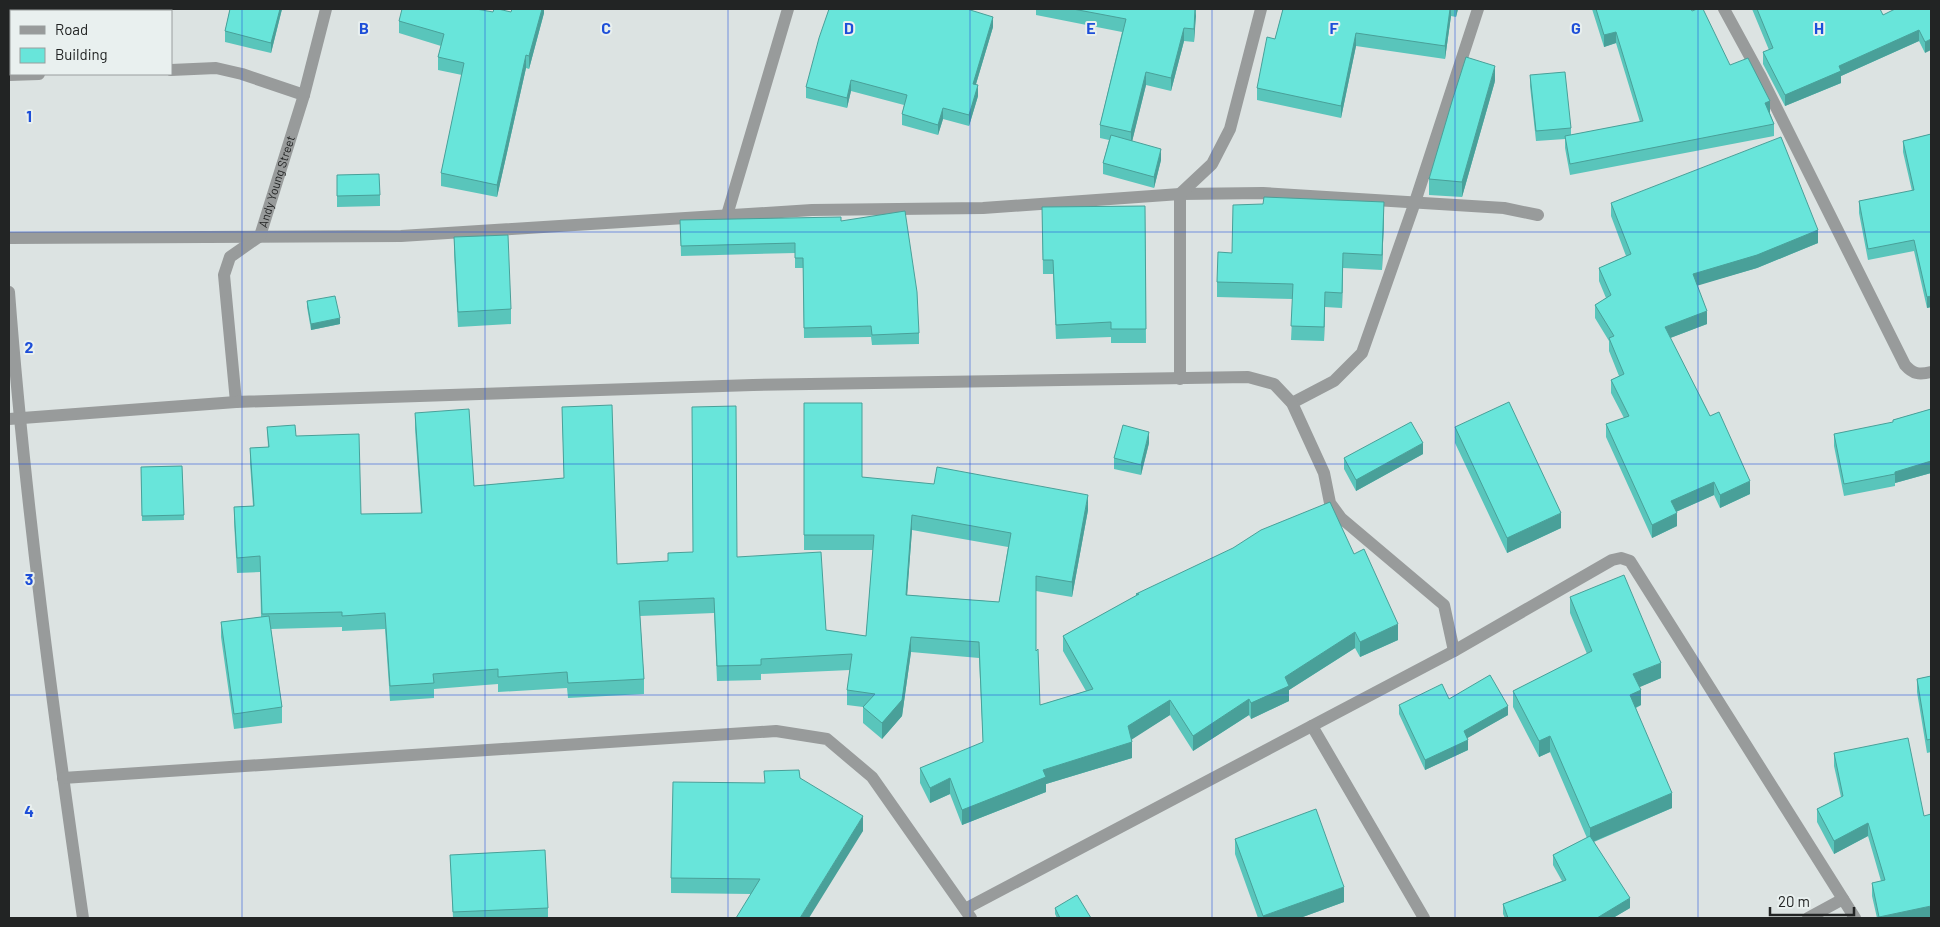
<svg xmlns="http://www.w3.org/2000/svg" width="1940" height="927" font-family="Barlow,sans-serif">
<rect width="100%" height="100%" fill="#dce3e2"/>
<g fill="none" stroke-linecap="round" stroke-linejoin="round">
<g stroke="#989b9b" stroke-width="12">
<path d="M1724,9l36,66 145,290c8,9 14,10 26,7"/>
<path d="M171,70l45,-2 26,6 62,21"/>
<path d="M9,75l30,-1"/>
<path d="M727,215l61,-206"/>
<path d="M9,238l392,-2 411,-26 171,-2 197,-14 83,-1 241,15 34,7"/>
<path d="M9,292c16,210 44,418 74,626"/>
<path d="M1180,379v-185l32,-30 18,-35 31,-120"/>
<path id="s1" d="M236,402l-12,-127 6,-18 30,-21 44,-141 22,-86"/>
<path d="M1292,403l42,-22 28,-28 53,-151 63,-193"/>
<path d="M9,419l227,-17 517,-17 495,-8 26,7 18,19 32,70 6,30 11,15 103,87 10,46"/>
<path d="M1312,726l112,192"/>
<path d="M63,778l713,-47 51,8 45,38 99,141"/>
<path d="M965,909l489,-258 158,-91 9,-2 9,3 225,357"/>
<path d="M1808,918l35,-19"/>
</g>
</g>
<path fill="#59c5bb" fill-rule="evenodd" d="M230,9h52l-11,44 -46,-11v-11z
M544,9v4l-15,56 -3,-1 -29,129 -56,-11v-13l21,-98 -24,-5v-13l3,-11 -42,-13v-12l94,-9h18z
M1036,9h160l-2,33 -10,-1 -13,50 -25,-6 -14,56 29,19 -7,28 -51,-14v-11l6,-23 -9,-2v-13l22,-93 -86,-17z
M1283,9h175l-2,8 -5,-1 -6,43 -89,-13 -15,72 -84,-18v-12l18,-49z
M1592,9h99l1,2 38,54 40,48 4,11v12l-204,39 -5,-27v-9l-29,2 -6,-55v-11l41,53v7l69,-13 -24,-79 -12,4z
M1752,9h128l3,6 48,-6 -6,44 -6,-12 -78,35v7l-56,23 -22,-42v-12l6,-2z
M993,27l-17,57 2,12 -9,30 -26,-7 -5,16 -36,-10v-11l2,-9 -53,-14 -4,17 -41,-10v-11z
M1495,81l-33,116 -33,-2v-16z
M1931,134v173l-4,1 -13,-57 -46,9 -9,-47v-12l53,-10 -9,-39v-11z
M337,175l43,20v11l-43,1z
M1611,203l207,40 -61,25 -60,17 10,39 -37,14 80,156 -30,14 -6,-13 -38,17 1,14 -25,12 -46,-101v-13l18,-6 -13,-25v-13l8,-4 -10,-25v-10l-14,-23v-13l11,-7 -7,-17v-13l27,-12 -15,-40z
M1145,206l1,137h-35v-6l-55,2 -3,-65h-10l-1,-67z
M1384,217l-2,53 -39,-2 -1,40 -17,-1 -1,34 -33,-1 2,-41 -76,-2v-15l15,-29z
M680,220l161,1 78,112v11l-47,1 -1,-8 -67,1 -1,-70h-8v-15l-114,3z
M454,237l57,72v15l-53,3 -4,-74z
M307,301l33,23 -29,6 -4,-23z
M804,403l58,74 226,33 -16,87 -36,-6v60l4,54 46,-14 -23,-40v-15l73,-40v-2l218,-40 44,86 -38,17 -5,-9 -66,42v11l-38,18 -2,-4 -56,36 -23,-36 -39,24 1,19 -86,26v8l-84,33 -12,-31 -20,9 -10,-20v-15l63,-25 -4,-85 -68,-6 -9,64 -20,23 -19,-16v-16l-16,-2v-15l3,-20 -89,4v6l-44,1 -3,-68 -74,3 4,63v15l-76,4 -1,-10 -69,4v-8l-64,5v9l-44,3 -5,-72 -43,2v-4l-71,2 11,78v16l-48,6 -13,-92v-15l40,-5 -1,-45 -23,1 -3,-51v-15l19,-1 -3,-43v-15l18,-1 -1,-20 29,9 65,78 60,-1 -6,-84v-16l59,73 90,-8 -2,-71 55,157 120,-7 89,73 40,6 7,-86h-69zM912,530l96,17 -9,55 -92,-7z
M1931,409v64l-36,10v3l-51,10 -10,-50v-12l59,-11v-3z
M1455,427l106,101 -54,25 -52,-110z
M1149,443l-8,32 -27,-6v-11z
M1423,454l-67,37 -12,-22v-11z
M182,466l2,54 -42,1 -1,-54z
M1570,597l91,81 -22,9 2,18 -5,3 36,100 -78,34 36,66 -17,10h-108l-2,-4v-10l59,-23 -9,-16v-10l34,-17 -37,-86 -11,5 -26,-50v-16l74,-37 -17,-41z
M1931,676v76l-4,1 -10,-61v-13z
M1399,705l109,10 -41,23 1,12 -43,20 -26,-56z
M1834,753l97,165h-54l-5,-22v-13l9,-2 -13,-45 -34,18 -17,-32v-13l24,-12 -7,-31z
M800,778l63,53 -112,63 -80,-1v-15l93,-95z
M1235,839l109,63 -44,16h-42l-23,-64z
M450,855l98,53v10h-95z
M1055,908l36,10h-34l-2,-4z"/>
<path fill="#49a099" d="M280,9h2l-11,44v-10z
M542,9h2v4l-15,56v-13z
M1195,9l1,7 -2,26v-13z
M1450,9h1v7l-6,43v-13z
M1456,9h2l-2,8z
M993,17v10l-20,67v-10z
M1184,28v13l-13,50v-13z
M1919,30v11l-78,35v7l-56,23v-11l54,-29z
M1616,32v11l-12,4v-12z
M1356,33v13l-15,72v-12z
M1931,39v11l-6,3v-11z
M526,55v13l-29,129v-12z
M1495,66v15l-33,116v-15z
M1146,72v13l-15,61v-14z
M851,80v11l-4,17v-10z
M978,85v11l-9,30v-11z
M1770,101v12l-5,2v-12z
M943,108v11l-5,16v-10z
M1161,149v11l-7,28v-11z
M1384,202v15l-2,53v-15z
M1818,230v13l-61,25 -64,19v-13z
M1343,253v15l-1,40v-15z
M1325,292v15l-1,34v-14z
M1931,296v11l-4,1v-11z
M1707,311v13l-42,16v-13z
M340,318v6l-29,6v-6z
M1149,432v11l-8,32v-10z
M1423,443v11l-67,37v-11z
M1931,461v12l-36,10v-11z
M1750,481v13l-30,14v-13z
M1714,482v13l-43,19v-13z
M1088,495v15l-16,87v-15z
M1561,513v15l-54,25v-15z
M1677,513v13l-25,12v-13z
M912,515v15l-6,80v-15z
M1398,624v16l-38,17v-15z
M1355,632v16l-66,42v11l-38,18v-16l34,-26z
M911,637v15l-9,64 -20,23v-16z
M1661,663v15l-28,12v-16z
M1641,690v15l-11,5v-15z
M1249,699v16l-56,36v-15z
M1170,700v15l-42,27v-16z
M1508,706v9l-44,25v-9z
M1550,736v16l-11,5v-16z
M1468,740v10l-43,20v-10z
M1132,742v16l-86,26v8l-84,33v-15l81,-40z
M950,778v16l-20,9v-15z
M1672,793v15l-82,35v-15z
M863,816v15l-54,87h-9z
M1868,823v13l-34,18v-13z
M1344,887v15l-44,16h-37v-2z
M1630,898v10l-17,10h-16z
M1931,906v12h-52v-1z"/>
<path fill="#68e5da" stroke="#49a099" fill-rule="evenodd" d="M104,9h36v2h-36z
M230,9h50l-9,34 -46,-12z
M402,9h74l17,3 1,-3h4l13,3 1,-3h30l-13,47 -3,-1 -29,130 -56,-12 23,-110 -26,-6 6,-23 -45,-13z
M829,9h138l26,8 -20,67 5,1 -9,30 -26,-7 -5,17 -36,-11 5,-19 -56,-15 -4,18 -41,-11 13,-49z
M1073,9h122l-1,20 -10,-1 -13,50 -25,-6 -15,60 -31,-7 26,-106z
M1283,9h167l-5,37 -89,-13 -15,73 -84,-18 10,-51 8,2z
M1596,9h95l1,2 5,-2h6l27,56 18,-7 22,43 -5,2 9,21 -204,40 -5,-28 78,-15 -27,-89 -12,3z
M1757,9h123l3,6 12,-6h36v30l-6,3 -6,-12 -80,36 2,5 -56,24 -22,-43 10,-4z
M1466,57l29,9 -33,116 -33,-3 24,-81z
M1565,72l6,56 -35,3 -6,-56z
M1931,134v162l-4,1 -13,-57 -46,9 -9,-48 55,-11 -11,-49z
M1111,135l50,14 -7,28 -51,-14z
M1781,137l37,93 -61,25 -64,19 14,37 -42,16 45,89 9,-4 31,69 -30,14 -6,-13 -43,19 6,12 -25,12 -46,-101 23,-8 -18,-36 13,-6 -15,-36 5,-2 -19,-31 16,-10 -12,-27 32,-14 -20,-51z
M379,174l1,21 -43,1v-21z
M1264,197l120,5 -2,53 -39,-2 -1,40 -17,-1 -1,35 -33,-1 2,-42 -76,-2 1,-30 14,1 1,-48 30,-1z
M1145,206l1,123h-35v-7l-55,3 -3,-65h-10l-1,-53z
M905,211l12,81 2,41 -47,2 -1,-9 -67,2 -1,-70h-8v-15l-114,3 -1,-26 161,-3v4z
M508,235l3,74 -53,3 -4,-75z
M335,296l5,22 -29,6 -4,-23z
M1509,402l52,111 -54,25 -52,-111z
M804,403h58v74l72,7 3,-17 151,28 -16,87 -36,-6v75l2,-2 2,56 53,-16 -30,-53 76,-42h-3l97,-46 28,-18 69,-28 24,52 10,-5 34,75 -38,18 -5,-10 -70,45 4,9 -38,17 -2,-4 -56,37 -23,-36 -42,26 4,16 -89,28 3,7 -84,33 -12,-32 -20,10 -10,-20 63,-26 -4,-100 -68,-5 -9,63 -20,23 -19,-16 12,-13 -28,-4 5,-36 -91,5v6l-44,1 -3,-68 -75,3 5,78 -76,4 -1,-11 -69,5v-8l-65,5 1,9 -44,3 -5,-73 -43,3v-4l-80,2 -2,-58 -23,2 -3,-51 20,-1 -4,-58 19,-1 -2,-20 28,-2 1,11 63,-2 2,80 61,-1 -7,-100 54,-4 5,77 90,-8 -2,-71 50,-2 5,159 51,-3v-8l25,-1 -1,-145 44,-1 1,151 84,-5 5,78 40,6 8,-101h-70zM912,515l99,18 -12,69 -93,-7z
M1931,409v52l-36,11v2l-51,10 -10,-50 59,-12v-2z
M1411,422l12,21 -67,37 -12,-22z
M1123,425l26,7 -8,33 -27,-7z
M182,466l2,49 -42,1 -1,-49z
M1624,575l37,88 -28,11 8,16 -11,5 42,98 -82,35 -40,-92 -11,5 -26,-50 79,-40 -22,-54z
M269,616l13,91 -48,7 -13,-92z
M1490,675l18,31 -44,25 4,9 -43,20 -26,-55 43,-21 7,15z
M1931,676v63l-4,1 -10,-61z
M1908,738l16,78 7,-2v92l-52,11 -7,-34 13,-3 -17,-57 -34,18 -17,-32 26,-13 -9,-43z
M799,770l1,8 63,38 -63,102h-64l24,-39 -89,-1 2,-96 92,1 -1,-12z
M1316,809l28,78 -81,29 -28,-77z
M1590,836l40,62 -33,20h-89l-5,-14 63,-24 -13,-25z
M545,850l3,58 -95,4 -3,-57z
M1077,895l14,23h-31l-5,-10z"/>
<path fill="none" stroke="#1d4ed8" stroke-width="1" stroke-opacity="0.55" d="M242,9v909M485,9v909M728,9v909M970,9v909M1212,9v909M1455,9v909M1698,9v909M9,232h1922M9,464h1922M9,695h1922"/>
<g text-anchor="middle" stroke-width="4" stroke-linejoin="round" paint-order="stroke">
<g font-size="12" fill="#222424" stroke="#e9f0ef">
<text dy="4" stroke="none"><textPath href="#s1" startOffset="240">Andy Young Street</textPath></text>
</g>
</g>
<g font-size="16" text-anchor="middle" font-weight="bold" fill="#1d4ed8" stroke="#e9f0ef" stroke-width="4" stroke-linejoin="round" paint-order="stroke">
<text x="364" y="34">B</text>
<text x="606" y="34">C</text>
<text x="849" y="34">D</text>
<text x="1091" y="34">E</text>
<text x="1334" y="34">F</text>
<text x="1576" y="34">G</text>
<text x="1819" y="34">H</text>
<text x="29" y="122">1</text>
<text x="29" y="353">2</text>
<text x="29" y="585">3</text>
<text x="29" y="817">4</text>
</g>
<rect width="1940" height="927" fill="none" stroke="#222424" stroke-width="20"/>
<rect x="10" y="10" width="162" height="65" fill="#e9f0ef" stroke="#999e9e"/>
<rect x="20" y="26" width="25" height="8" fill="#989b9b" stroke="#999e9e"/>
<text x="55" y="35" font-size="15" fill="#222424">Road</text>
<rect x="20" y="48" width="25" height="15" fill="#68e5da" stroke="#999e9e"/>
<text x="55" y="60" font-size="15" fill="#222424">Building</text>
<path d="M1770 907v8h84v-8" fill="none" stroke="#222424" stroke-width="2.5"/>
<text x="1778" y="907" font-size="15" fill="#222424" stroke="#e9f0ef" stroke-width="4" paint-order="stroke">20 m</text>
</svg>
